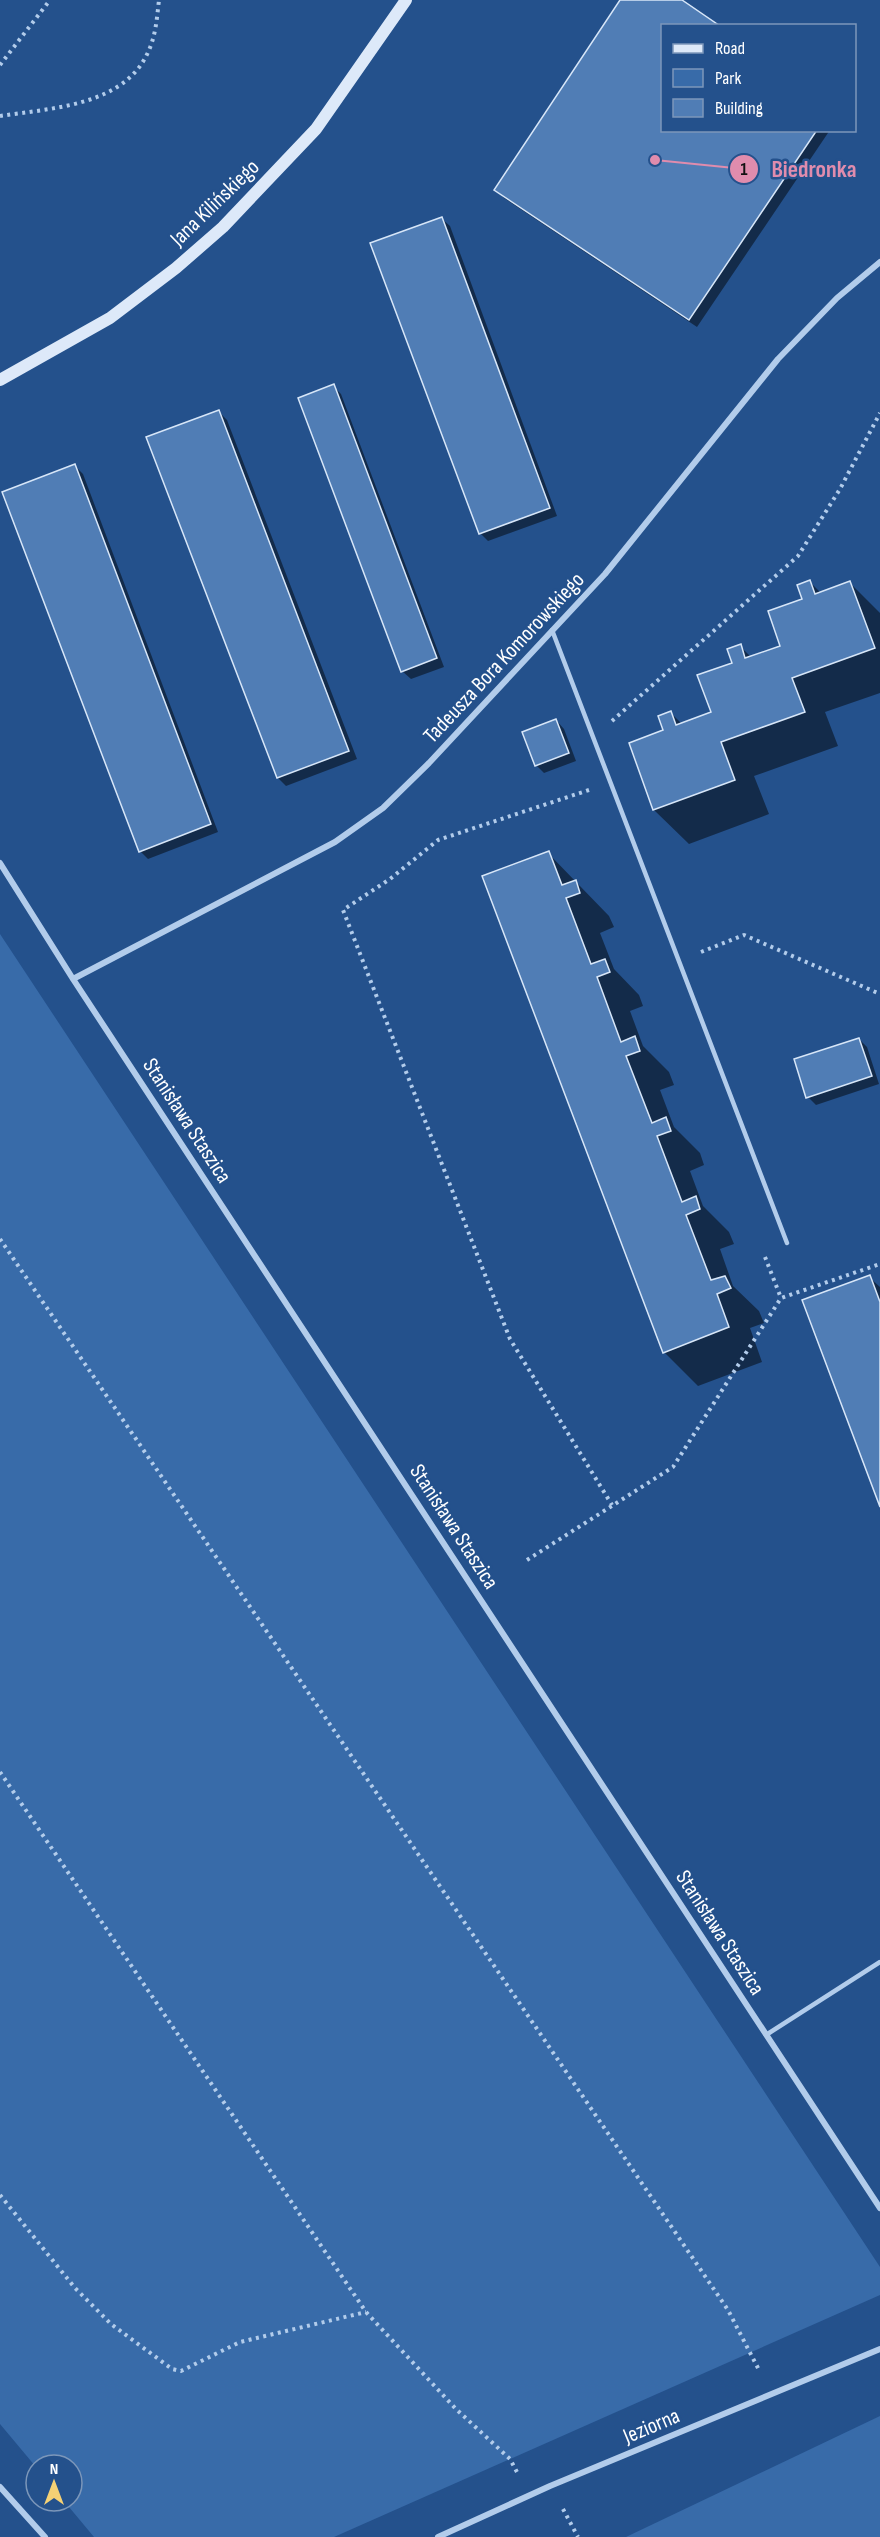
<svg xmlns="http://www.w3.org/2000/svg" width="880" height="2537" font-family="'Sofia Sans Condensed',sans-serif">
<rect width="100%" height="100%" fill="#24518c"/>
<path fill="#386ba9" d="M0,934l880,1333v28l-546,242h-240l-30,-36h8v-36h-36v2l-36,-43z
M880,2416v121h-254z"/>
<path fill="#0007" d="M622,0h58l-18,26v104h168l-133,197 -193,-129 -8,-9z
M441,218l9,8 107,290 -69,25 -8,-8z
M333,386l8,8 103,273 -33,12 -9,-8z
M219,412l8,8 130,339 -71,27 -8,-8z
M75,466l8,8 135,358 -70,27 -8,-8z
M810,582l11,11 29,-10 30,30v80l-55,19 13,34 -84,30 15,38 -80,30 -35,-34 -23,-66 34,-13 6,-18 11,11 31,-11 27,-67 12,12 30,-12z
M556,720l8,9 12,32 -32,12 -8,-8z
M548,853l61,63 5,11 -14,6 14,36 25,26 4,11 -13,5 13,35 26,26 5,13 -14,5 14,37 26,26 4,12 -14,6 13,35 26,26 5,12 -14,5 13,37 26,25 5,12 -14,5 12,34 -64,24 -34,-34z
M859,1039l8,8 12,37 -63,21 -8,-8z
M869,1277l11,10v216z"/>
<path fill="#507db5" stroke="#d7e6f8" stroke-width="1.5" d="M620,0h62l38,26h-58v104h155l-128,190 -195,-130z
M442,217l108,291 -71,26 -109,-291z
M334,384l103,274 -36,14 -103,-274z
M219,410l130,341 -72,27 -131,-341z
M75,464l136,360 -72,28 -137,-360z
M810,580l5,14 35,-13 25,67 -83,30 13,34 -84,30 14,38 -82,30 -24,-67 34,-13 -5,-14 13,-5 5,14 35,-13 -14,-37 35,-12 -5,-14 14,-5 4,14 35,-12 -12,-35 34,-12 -5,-14z
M556,719l13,34 -34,13 -13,-34z
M549,851l13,34 14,-5 4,13 -14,5 25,66 14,-5 5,13 -13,5 24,65 14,-6 5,15 -14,5 26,67 14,-6 5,14 -14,5 25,66 14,-6 4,13 -14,6 25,65 14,-4 6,12 -14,6 12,33 -66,26 -181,-477z
M859,1038l13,38 -66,22 -12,-39z
M870,1275l10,27v205l-78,-207z"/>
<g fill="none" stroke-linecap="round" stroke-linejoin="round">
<path stroke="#b2cceb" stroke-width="4" stroke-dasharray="3 4.5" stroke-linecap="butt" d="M0,65l50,-65
M0,116c52,-8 126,-10 149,-66 7,-16 8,-33 10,-50
M612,721l186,-165 42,-67 40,-76
M589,790l-151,50 -48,39 -47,31 167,429 102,166
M701,952l43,-17 136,59
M0,1239l728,1071 32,62
M765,1257l16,41
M527,1560l146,-93 108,-169 99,-34
M0,1772l366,540 90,97 54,50 8,15
M0,2195l75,93 36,36 61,45 9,2 59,-29 126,-30
M563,2509l15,28"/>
<path stroke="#b2cceb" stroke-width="4.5" d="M552,630l235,613
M766,2035l114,-73"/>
<path stroke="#b2cceb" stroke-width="6" d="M0,863l73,116 807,1229
M73,979l262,-137 48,-34 46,-45 176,-189 173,-215 59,-61 43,-36
M0,2487l45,50
M438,2537l112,-51 330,-137"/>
<path stroke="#dde9f9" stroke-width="12" d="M0,380l110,-62 66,-50 47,-41 93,-98 90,-129"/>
</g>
<g text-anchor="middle" stroke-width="5" stroke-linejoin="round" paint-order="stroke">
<g font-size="22" fill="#fff" stroke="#24518c">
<text transform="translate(214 202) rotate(-44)" y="8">Jana Kilińskiego</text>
<text transform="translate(503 657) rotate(-47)" y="8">Tadeusza Bora Komorowskiego</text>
<text transform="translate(188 1120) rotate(57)" y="8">Stanisława Staszica</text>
<text transform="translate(455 1526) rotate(57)" y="8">Stanisława Staszica</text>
<text transform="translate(721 1932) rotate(57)" y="8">Stanisława Staszica</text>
<text transform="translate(651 2425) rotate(-23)" y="8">Jeziorna</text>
</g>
</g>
<path fill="none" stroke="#e08cad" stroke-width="2" d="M655 160L744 169"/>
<g fill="#e08cad" stroke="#24518c" stroke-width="2">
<circle cx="655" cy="160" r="6"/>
<circle cx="744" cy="169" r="15"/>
</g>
<g font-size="18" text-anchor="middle" font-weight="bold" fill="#111">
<text x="744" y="175">1</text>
</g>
<g font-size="24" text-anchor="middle" font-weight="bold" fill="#e08cad" stroke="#24518c" stroke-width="5" stroke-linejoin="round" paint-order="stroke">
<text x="814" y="177">Biedronka</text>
</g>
<rect x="661" y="24" width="195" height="108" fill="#24518c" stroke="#7c97ba" stroke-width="1.5"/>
<rect x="673" y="44" width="30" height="9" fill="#dde9f9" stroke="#7c97ba" stroke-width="1.5"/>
<text x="715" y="54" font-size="18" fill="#ffffff">Road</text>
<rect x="673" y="69" width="30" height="18" fill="#386ba9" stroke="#7c97ba" stroke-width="1.5"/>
<text x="715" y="84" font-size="18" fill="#ffffff">Park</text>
<rect x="673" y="99" width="30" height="18" fill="#507db5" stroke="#7c97ba" stroke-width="1.5"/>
<text x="715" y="114" font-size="18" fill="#ffffff">Building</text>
<g transform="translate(54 2483)"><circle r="28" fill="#24518c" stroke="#7c97ba" stroke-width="1.5"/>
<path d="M0-4.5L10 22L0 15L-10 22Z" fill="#f5d175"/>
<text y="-9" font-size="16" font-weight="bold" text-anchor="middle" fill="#ffffff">N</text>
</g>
</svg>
